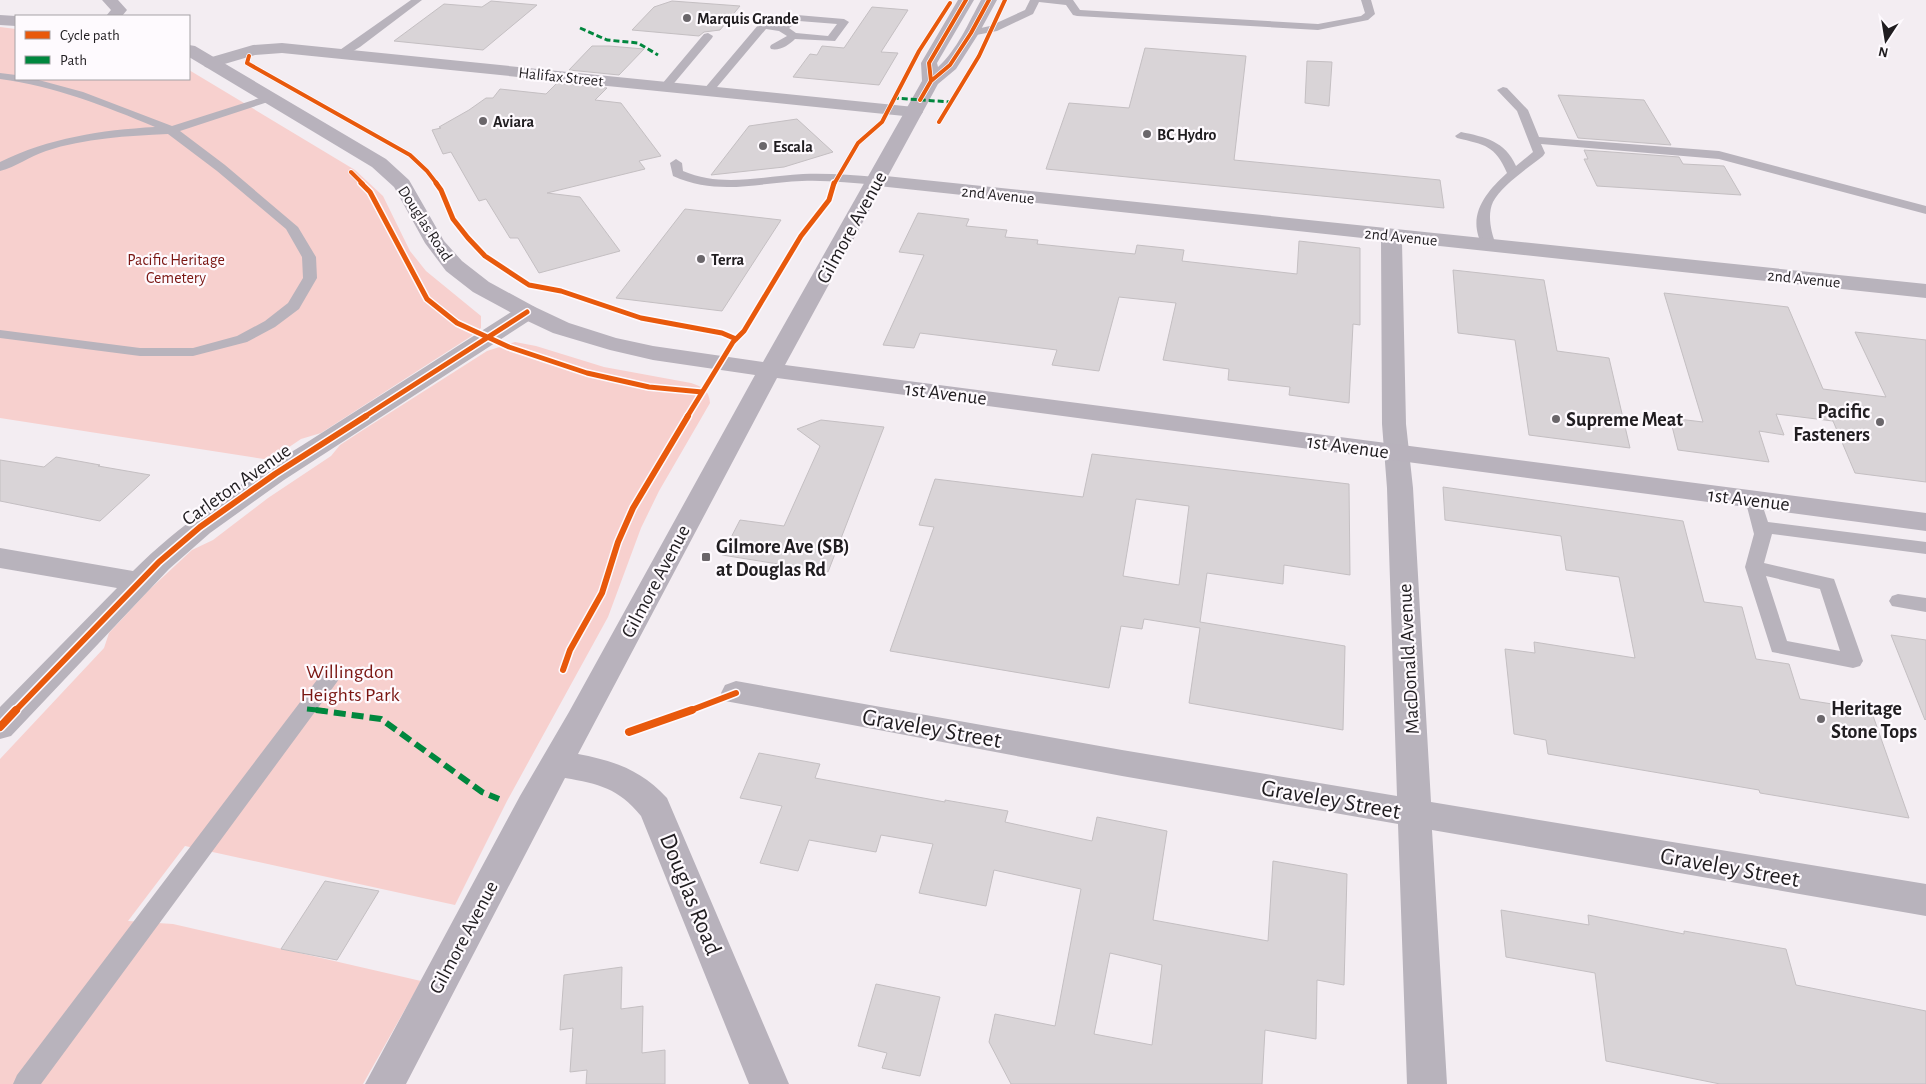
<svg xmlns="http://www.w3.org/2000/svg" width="1926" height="1084" font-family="'Alegreya Sans',sans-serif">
<rect width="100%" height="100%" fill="#f3edf2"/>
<path fill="#f7d0ce" d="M0,27l16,2v50h173v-9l166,100 28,26 27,55 16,20 55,45v12l-11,9 -149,96 -20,6 -31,21 -270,-42z
M515,342l21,4 68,21 87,16c12,4 18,7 19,20l-51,88 -18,37 -33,89 -101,184 -52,104 -270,-59 -57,75 45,3 248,57 -58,103h-363v-325l104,-111 5,-15 40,-43 43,-40 21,-10 55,-42 63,-42 9,-11 23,-15 124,-79z"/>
<path fill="#d9d4d7" stroke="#c4bfc2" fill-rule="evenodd" d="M491,1l46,4 -54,45 -89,-9 50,-37 38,3z
M672,1l68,5 -20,24 -16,2 -5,4 -67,-6 22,-23z
M872,7l36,3 -27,42 17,1 -19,32 -86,-8 17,-23 7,1 5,-9 22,2z
M592,46h17l35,3 -25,26 -50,-5z
M1145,48l101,8 -12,104 206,20 4,28 -398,-39 23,-66 60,5z
M1307,61l25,1 -3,44 -24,-3z
M557,83l50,5 -12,12 26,3 40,53 -22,5 6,8 -98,24 33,4 40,54 -81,22 -21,-35h-8l-24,-39 -7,2 -28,-49 -8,2 -11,-24 9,-2 -2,-1 30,-17 17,-12h7l7,-9 46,5z
M1558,95l86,5 27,45 -93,-7z
M797,119l36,33 -49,15 -73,8 38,-49z
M1584,150l95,7 4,7 41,2 17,29 -144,-9 -13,-27h4z
M685,209l96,11 -59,91 -106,-13z
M918,213l51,6 -3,7 41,4 -2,7 33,3 -1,4 98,10 2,-9 47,5 -2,11 115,13 2,-33 61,7v77l-7,-1 -4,79 -60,-8 1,-8 -62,-7 1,-11 -66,-9 13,-57 -57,-6 -20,74 -47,-6 5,-15 -137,-17 -6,15 -31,-3 41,-90 -25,-3z
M1453,270l91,10 13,71 52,7 21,90 -101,-13 -14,-95 -57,-7z
M1664,293l124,14 35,82 63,8 -31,-65 71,8v142l-71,-9 -22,-52 -57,-7 8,21 -25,-4 10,31 -91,-12 -8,-32 33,4z
M821,420l63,7 -56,145 -106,-17 18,-35 44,6 36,-80 -23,-17z
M1092,454l257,30 1,91 -66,-10 -1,19 -76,-11 -7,49 145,24 -2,84 -154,-27 11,-75 -56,-9 -2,10 -21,-3 -12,62 -219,-37 44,-124 -15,-2 16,-46 148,18zM1136,499l53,7 -10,79 -56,-9z
M56,457l44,8 -2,1 52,9 -50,46 -100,-20v-41l44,7z
M1443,487l240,34 21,81 38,5 14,52 33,5 11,35 71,11 38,108 -149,-25 -1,-3 -211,-36 -2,-14 -32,-6 -9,-85 30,4 -1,-11 101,16 -16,-81 -53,-7 -5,-34 -116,-16z
M1891,635l35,5v79l-1,1z
M759,753l61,11 -5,14 130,24v-2l63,11 -3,11 87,19 5,-24 70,14 -14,89 115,21 5,-80 74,13 -3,111 -27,-5 -1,59 -51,-9 -3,54h-251l-22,-42 6,-28 60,12 26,-137 -87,-19 -8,36 -67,-13 14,-49 -52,-9 -5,17 -67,-12 -11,31 -38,-8 22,-57 -42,-8zM1110,953l52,12 -10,80 -58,-11z
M325,881l54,10 -42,69 -56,-11z
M1501,910l88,15 -1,-10 96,19v-3l102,18 10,36 130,26v73h-206l-114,-23 -11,-88 -89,-16z
M622,967l-1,42 22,-3 -1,47 23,-3v34h-79l1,-14 -17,2 3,-44 -13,2 4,-55z
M876,984l64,13 -20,79 -38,-8 5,-15 -29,-7z"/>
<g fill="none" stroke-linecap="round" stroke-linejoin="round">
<path fill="#b8b3bc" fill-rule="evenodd" d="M411,0h11l-62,47 -15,9h-8l-1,-2 1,-2z
M1030,0h43l7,10 238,14 43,-8 4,-3 -4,-13h10l4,14 -7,6 -50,10 -241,-14 -4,-1 -7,-10 -27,-3 -6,12 -36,17 -26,5 -5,-3 1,-2 23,-5 35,-16z
M797,15l47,4 5,3 -14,19 -40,-2c-6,6 -15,12 -24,10l-1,-2 1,-2 16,-9 -8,-5 -13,-2 -54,64h-8l-2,-2 2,-2 55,-65 21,1zM799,21l38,3 -9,12 -32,-3 -7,-5z
M708,33l5,3 -1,2 -42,50h-8l-2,-2 2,-2 42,-50z
M0,73l16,2v4h19l48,13 89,34 94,-30h8l2,2 -2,2 -94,31 45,34 73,62 18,30 1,21 -18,31 -24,18 -28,15 -54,14h-53l-140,-18v-8l140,18h53l44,-12 28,-15 23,-18 15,-25 -1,-21 -16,-28 -69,-58 -49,-37c-41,2 -83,4 -122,17 -16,5 -30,16 -46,20v-9c49,-24 101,-32 155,-35 -50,-21 -101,-41 -155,-48z
M1503,87l4,1 21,22 11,27 180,14 207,55v8l-207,-55 -178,-15 4,9 -2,3c-14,11 -42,30 -50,46 -6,13 -2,30 3,43l-7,4 -5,-1c-19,-31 1,-55 23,-75 -12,-28 -22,-28 -50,-35l-2,-2 6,-4c24,5 44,9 55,34l17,-14 -16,-41 -20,-21z
M676,159l6,4 1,8c39,17 80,5 120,3 25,-1 49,1 73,3l6,4 -6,4c-24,-2 -49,-5 -74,-4 -46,2 -84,15 -129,-5l-3,-13z
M1753,493l6,2 9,27 158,20v12l-154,-20 -8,29 70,16 29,82 -3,5 -7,2 -81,-16 -27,-85 9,-33 -9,-35 2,-4zM1766,576l54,13 20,62 -53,-10z
M1898,594l28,4v14l-34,-6 -3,-5 3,-5z
M330,670l7,2 3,5 -3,5 -296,402h-28l4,-9 306,-403z"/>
<path fill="#b8b3bc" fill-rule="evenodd" d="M282,43l632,64 6,1 3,4 -3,4 -6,1 -632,-64 -27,2 -44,13 -6,-1 -2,-4 2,-4 48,-14z
M876,175l1050,109v14l-524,-56 4,182 7,64 18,314 495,82v32l-494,-86 15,254h-40l-9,-260 -276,-48 -397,-75 -4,-8 4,-8 11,-4 386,69 275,46 -10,-308 -5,-64 -1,-184 -512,-55 -3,-4 3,-4z
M527,305l8,2 3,5 -3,5 -251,163 -74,53 -41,36 -158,167 -11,3v-32l117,-119 -117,-20v-20l133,23c55,-55 122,-96 187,-137 66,-42 133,-85 199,-127z"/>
<path fill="#b8b2bc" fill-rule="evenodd" d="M102,0h16l9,10 -5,6h-16l5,-6z
M958,0h16l-37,63 1,4c19,-17 31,-45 43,-67h16l-18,33 -23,36 -18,15 -153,281 1141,148v18l-1149,-153 -199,376c37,7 63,16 89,44l122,286h-40l-108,-268c-23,-28 -42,-32 -76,-38l-159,306h-41l155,-288 49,-84 186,-337 -102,-15 -43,-10 -57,-17 -34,-16 -46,-25 -27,-21 -21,-28 -31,-56 -22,-20 -183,-110v-12l6,1 191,113 23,21 35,61 18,20 27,21 46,25 34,16 47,15 37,8 110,16 159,-281 -1,-18z
M0,15l16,1v10l-16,-1z"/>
<path stroke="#00873e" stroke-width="3" stroke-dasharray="6 3" stroke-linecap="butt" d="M580,28l27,12 31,3 20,12
M894,100l1,-2 55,4"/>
<path stroke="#00873e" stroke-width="5" stroke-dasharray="10 5" stroke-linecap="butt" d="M307,709l18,2"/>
<path stroke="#00873e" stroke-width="6" stroke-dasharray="12 6" stroke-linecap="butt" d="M316,710l65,9 101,73 17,7"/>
<g stroke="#fefafe" stroke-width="5.5">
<path id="cycleway-far3" d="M249,56l-2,7 163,92 17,16 10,13
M931,81l-2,-18 37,-63
M920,100l11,-19 19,-16 21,-32 18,-33
M939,122l40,-66 26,-56
M351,172l12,12
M834,184l24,-41 24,-21 37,-71 31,-48"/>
</g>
<g stroke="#fefafe" stroke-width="8">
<path id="cycleway-far2" d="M361,183l9,9 57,107 30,24 52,24 78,26 62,14 53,5
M436,183l5,7 12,29 15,19 17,18 44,29 32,6 80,27 81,15 14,6
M364,417l163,-105
M687,417l46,-75 11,-11 57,-95 28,-36 5,-17"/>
</g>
<g stroke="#fefafe" stroke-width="9">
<path id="cycleway-far1" d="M563,670l7,-20 32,-57 16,-51 15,-34 55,-92
M15,711l144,-149 41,-35 75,-53 91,-58
M689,711l47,-18"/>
</g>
<g stroke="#fefafe" stroke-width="11">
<path id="cycleway" d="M0,727l16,-17
M629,732l63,-22"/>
</g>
<use href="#cycleway-far3" stroke="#e8590c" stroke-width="4"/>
<use href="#cycleway-far2" stroke="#e8590c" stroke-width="5"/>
<use href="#cycleway-far1" stroke="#e8590c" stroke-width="6"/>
<use href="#cycleway" stroke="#e8590c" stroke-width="8"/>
</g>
<g fill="#6a666a" stroke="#fefafe" stroke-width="2">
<circle cx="687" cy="18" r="5"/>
<circle cx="483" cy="121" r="5"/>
<circle cx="1147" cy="134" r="5"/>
<circle cx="763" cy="146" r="5"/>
<circle cx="701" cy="259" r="5"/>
<circle cx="1556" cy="419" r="5"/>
<circle cx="1880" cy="422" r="5"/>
<rect x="701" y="552" width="10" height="10" rx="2.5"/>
<circle cx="1821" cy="719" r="5"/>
</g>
<g text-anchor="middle" stroke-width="4.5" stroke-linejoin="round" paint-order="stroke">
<g font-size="16" font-weight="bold" fill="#201d20" stroke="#fefafe" text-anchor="start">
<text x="697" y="24">Marquis Grande</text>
<text x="493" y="127">Aviara</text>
<text x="1157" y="140">BC Hydro</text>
<text x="773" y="152">Escala</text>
<text x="711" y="265">Terra</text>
</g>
<g font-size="16" fill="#201d20" stroke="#fefafe">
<text transform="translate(561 76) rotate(6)" y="6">Halifax Street</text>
<text transform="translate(998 194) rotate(6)" y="6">2nd Avenue</text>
<text transform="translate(426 223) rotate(57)" y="6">Douglas Road</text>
<text transform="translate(1401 236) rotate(6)" y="6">2nd Avenue</text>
<text transform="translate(1804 278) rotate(6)" y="6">2nd Avenue</text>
</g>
<g font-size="16" fill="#7a1612" stroke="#fefafe">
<text x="176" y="265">Pacific Heritage<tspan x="176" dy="18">Cemetery</tspan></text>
</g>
<g font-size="20" fill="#201d20" stroke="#fefafe">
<text transform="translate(851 227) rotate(-61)" y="7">Gilmore Avenue</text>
<text transform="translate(946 393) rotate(7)" y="7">1st Avenue</text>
<text transform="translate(1348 446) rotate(8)" y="7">1st Avenue</text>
<text transform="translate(236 484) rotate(-35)" y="7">Carleton Avenue</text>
<text transform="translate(1749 499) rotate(7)" y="7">1st Avenue</text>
<text transform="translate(655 581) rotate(-62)" y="7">Gilmore Avenue</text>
<text transform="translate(1408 659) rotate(-93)" y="7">MacDonald Avenue</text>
<text transform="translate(463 937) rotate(-62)" y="7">Gilmore Avenue</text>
</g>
<g font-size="20" font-weight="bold" fill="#201d20" stroke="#fefafe" text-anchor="start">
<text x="1870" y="418" text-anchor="end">Pacific<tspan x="1870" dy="23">Fasteners</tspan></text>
<text x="1566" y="426">Supreme Meat</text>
<text x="716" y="553">Gilmore Ave (SB)<tspan x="716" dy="23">at Douglas Rd</tspan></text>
<text x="1831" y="715">Heritage<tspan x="1831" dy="23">Stone Tops</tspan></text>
</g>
<g font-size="20" fill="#7a1612" stroke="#fefafe">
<text x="350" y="678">Willingdon<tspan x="350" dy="23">Heights Park</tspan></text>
</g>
<g font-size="24" fill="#201d20" stroke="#fefafe">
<text transform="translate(932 728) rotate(10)" y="8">Graveley Street</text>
<text transform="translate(1331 799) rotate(10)" y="8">Graveley Street</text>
<text transform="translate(1730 867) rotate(10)" y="8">Graveley Street</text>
<text transform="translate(691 894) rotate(68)" y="8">Douglas Road</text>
</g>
</g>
<rect x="15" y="15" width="175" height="65" fill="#fefafe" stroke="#a5a2a5"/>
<rect x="25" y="31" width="25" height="8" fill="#e8590c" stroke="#a5a2a5"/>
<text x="60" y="40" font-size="15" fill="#201d20">Cycle path</text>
<rect x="25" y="56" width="25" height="8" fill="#00873e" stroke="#a5a2a5"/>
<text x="60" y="65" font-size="15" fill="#201d20">Path</text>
<g transform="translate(1886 40) rotate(192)" stroke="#fefafe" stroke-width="4" paint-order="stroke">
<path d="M0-4L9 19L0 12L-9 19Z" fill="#201d20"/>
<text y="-8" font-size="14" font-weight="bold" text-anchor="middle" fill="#201d20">N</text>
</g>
</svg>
